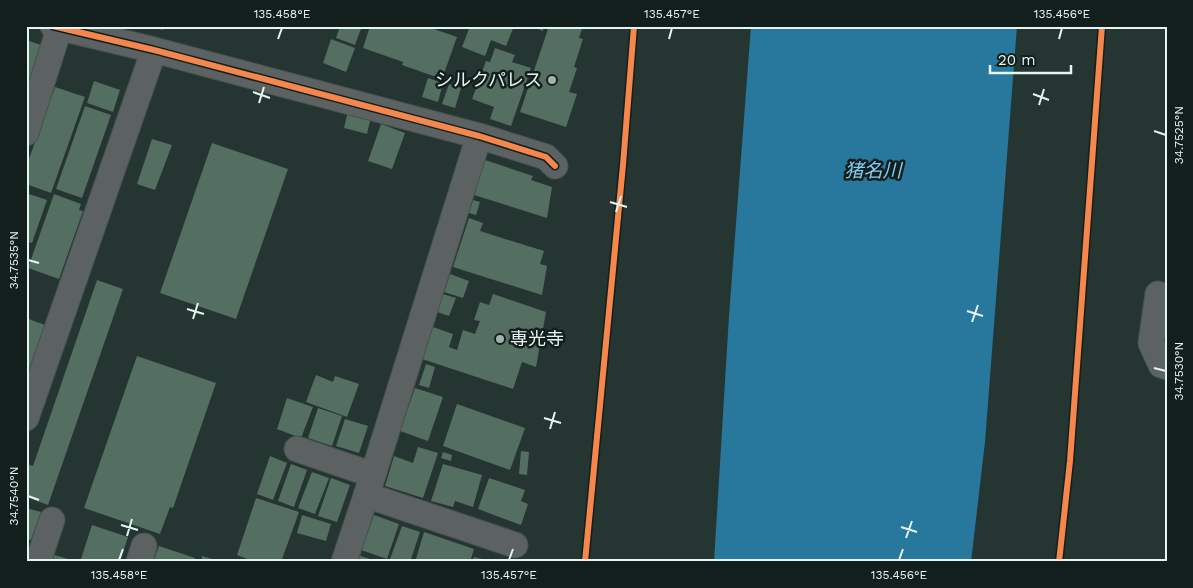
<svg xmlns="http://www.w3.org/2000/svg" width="1193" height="588" font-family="'Work Sans','Noto Sans JP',sans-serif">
<rect width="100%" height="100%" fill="#253532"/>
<path fill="#28789e" d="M751,26h266l-32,416 -14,120h-257l15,-246z"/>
<path fill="#546e61" d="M149,26h15l-1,4z
M340,26h22l-7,19 -19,-7z
M370,26h62l-1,2 26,9 -15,42 -40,-14 1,-3 -40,-14z
M470,26h44l-8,20 -15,-6 -6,16 -23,-9z
M531,26h13l-1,5z
M549,26h34l-4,12 4,1 -9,28 3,1 -8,24 8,2 -11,33 -46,-15z
M331,39l24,9 -9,24 -23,-9z
M26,40l18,6 -18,60z
M495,48l20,7 -3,7 19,6 -20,58 -21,-7 4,-12 -22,-8 14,-38 4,1z
M428,78l15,5 -5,19 -16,-5z
M94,81l26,9 -7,22 -26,-9z
M449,84l12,4 -6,20 -13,-4z
M55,87l30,10 -34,96 -25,-9v-17z
M85,106l26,9 -29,83 -26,-9z
M348,111l23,6 -4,17 -23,-6z
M381,124l24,9 -13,36 -24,-8z
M152,139l20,6 -17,45 -18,-6z
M212,143l76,26 -52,150 -76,-26z
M485,160l48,16 -2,4 21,7 -5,31 -73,-23z
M26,193l21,7 -15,43 -6,-2z
M54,194l27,10 -2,6 4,1 -24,68 -31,-11z
M473,200l7,2 -4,13 -7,-2z
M469,218l14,5 -3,8 64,20 -4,13 7,2 -5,29 -89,-28z
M450,274l19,7 -6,17 -19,-6z
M97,280l26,9 -75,216 -22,-8v-33l7,2z
M443,294l13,4 -7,18 -12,-4z
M493,294l53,18 -10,55 -14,-5 -9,27 -94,-31 11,-32 23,8 -4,13 8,3 6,-20 12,4 5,-13 -6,-1 6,-18 9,3z
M26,318l19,7 -18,52h-1z
M137,356l79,27 -43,125 -3,-1 -10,27 -76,-26z
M426,364l9,3 -6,21 -10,-3z
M316,375l17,7 2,-6 24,8 -12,33 -41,-15z
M415,388l28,9 -15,44 -28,-10z
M287,398l26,9 -12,31 -24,-9z
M457,404l68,24 -15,42 -67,-24z
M318,408l24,8 -10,30 -24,-8z
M345,419l23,7 -9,27 -23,-7z
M418,447l20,6 -15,45 -38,-12 9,-30 19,7z
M521,451l8,1 -2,23 -8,-1z
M443,452l9,3 -1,6 -10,-3z
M270,456l17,7 -14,37 -16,-6z
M291,464l16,6 -13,37 -16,-6z
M443,464l39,11 -9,32 -18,-6 -2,6 -22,-6z
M312,472l17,6 -14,36 -17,-6z
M331,478l19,7 -13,37 -19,-6z
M489,478l36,12 -4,11 7,3 -7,21 -43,-16z
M256,498l43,14 -18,50h-26l-18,-7z
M26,508l15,4 -10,28 -5,-1z
M302,515l29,9 -5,17 -29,-8z
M374,515l25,9 -12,35 -26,-9z
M92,525l36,12 -8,25h-40z
M402,526l18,6 -10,30h-11l-9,-3z
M424,532l50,17 -4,13h-55z
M159,546l36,12 -1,4h-41z
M51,554l24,7v1h-26z
M358,555l18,6v1h-20z
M202,556l17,5v1h-18z
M474,557l16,4v1h-18z"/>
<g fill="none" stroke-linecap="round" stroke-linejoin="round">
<g stroke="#455250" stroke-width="27">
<path id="minor" d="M53,26l101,24 325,86 67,21 9,9
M26,133l34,-107
M1167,297l-9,-3 -7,49 10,22 6,2
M26,418l128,-368
M297,449l76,26
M366,495l149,50
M38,562l14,-42
M139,562l5,-16
M344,562l29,-87 106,-339"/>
</g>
<use href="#minor" stroke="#5c6262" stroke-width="25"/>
<g stroke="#131f1d" stroke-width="9">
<path id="cycleway" d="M53,26l101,24 325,86 67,21 9,9
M585,562l38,-397 11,-139
M1059,562l11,-101 32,-435"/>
</g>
<use href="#cycleway" stroke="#f5874c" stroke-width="6"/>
</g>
<path fill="none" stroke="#e5f5f2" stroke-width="2" d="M278,39l4,-11M669,39l3,-11M1059,39l3,-11M253,92l17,6M1033,94l16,6M259,103l5,-16M1039,105l5,-16M1154,131l12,4M610,202l17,5M616,212l5,-16M28,260l11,3M187,309l17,5M967,311l16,5M193,319l5,-16M972,322l6,-17M1154,368l12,3M544,418l17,5M550,429l5,-17M28,496l11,4M121,525l17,5M901,527l16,5M127,536l5,-17M906,538l6,-17M119,560l4,-11M509,560l4,-11M899,560l4,-11"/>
<g fill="#a2b2af" stroke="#131f1d" stroke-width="2">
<circle cx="552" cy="80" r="5"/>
<circle cx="500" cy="339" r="5"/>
</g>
<g text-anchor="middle" stroke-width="5" stroke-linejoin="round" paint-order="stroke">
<g font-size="18" fill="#e5f5f2" stroke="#131f1d" text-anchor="end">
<text x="542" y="86">シルクパレス</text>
<text x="510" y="345" text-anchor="start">専光寺</text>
</g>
<g font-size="19" font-style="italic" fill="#83cef8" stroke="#131f1d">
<text x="873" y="177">猪名川</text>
</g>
</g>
<rect width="1193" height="588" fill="none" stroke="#131f1d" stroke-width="55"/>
<path d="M990 65v8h81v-8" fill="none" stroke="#e5f5f2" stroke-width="2.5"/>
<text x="998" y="65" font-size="15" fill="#e5f5f2" stroke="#131f1d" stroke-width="4" paint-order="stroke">20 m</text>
<rect x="28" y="28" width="1138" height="532" fill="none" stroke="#e5f5f2" stroke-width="2"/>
<g font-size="12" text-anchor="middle" fill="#e5f5f2">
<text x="282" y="18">135.458°E</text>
<text x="672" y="18">135.457°E</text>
<text x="1062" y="18">135.456°E</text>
<text transform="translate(1179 135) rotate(-90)" y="4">34.7525°N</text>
<text transform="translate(14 260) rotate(-90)" y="4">34.7535°N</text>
<text transform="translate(1179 371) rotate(-90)" y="4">34.7530°N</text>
<text transform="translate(14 496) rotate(-90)" y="4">34.7540°N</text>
<text x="119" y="579">135.458°E</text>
<text x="509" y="579">135.457°E</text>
<text x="899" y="579">135.456°E</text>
</g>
</svg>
